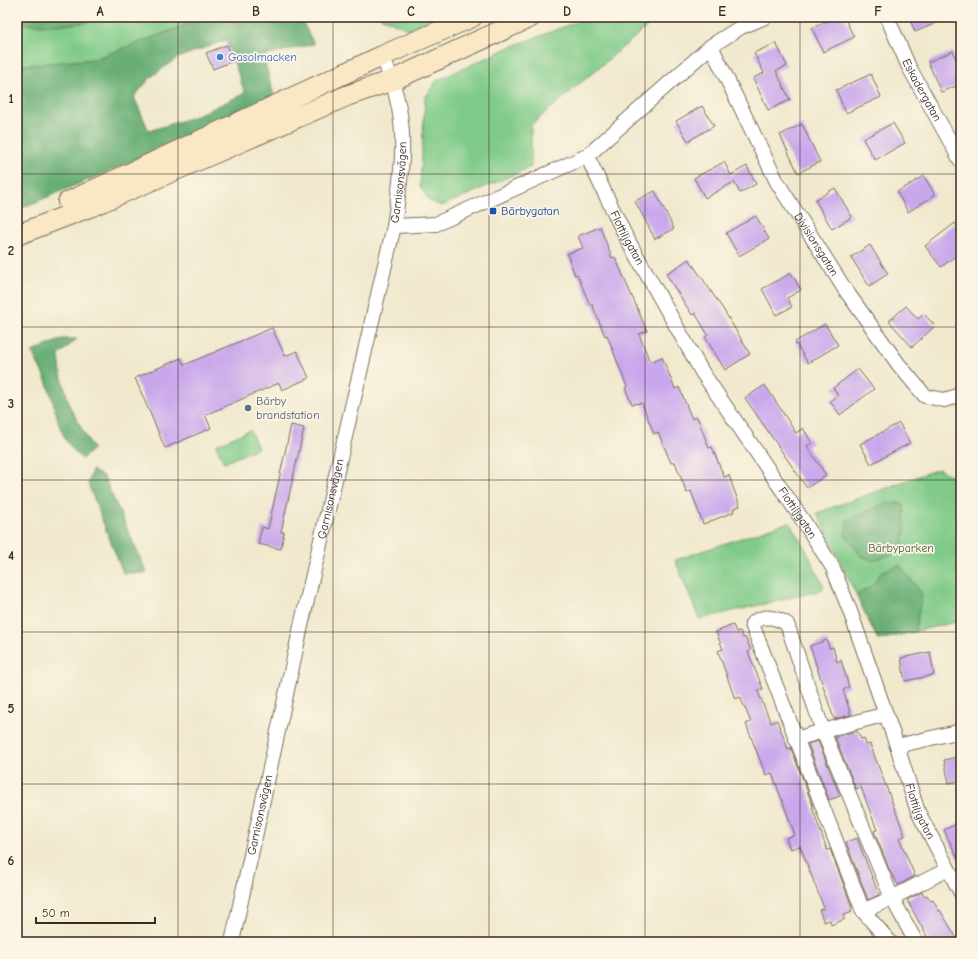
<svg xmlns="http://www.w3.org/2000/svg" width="978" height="959" font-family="'Comic Neue',sans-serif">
<rect width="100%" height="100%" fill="#fcf5e5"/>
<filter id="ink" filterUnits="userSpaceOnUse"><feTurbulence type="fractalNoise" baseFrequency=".025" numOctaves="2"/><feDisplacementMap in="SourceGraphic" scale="8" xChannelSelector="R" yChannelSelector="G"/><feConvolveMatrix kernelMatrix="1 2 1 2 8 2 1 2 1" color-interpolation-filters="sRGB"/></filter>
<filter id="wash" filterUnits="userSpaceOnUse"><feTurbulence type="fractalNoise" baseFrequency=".012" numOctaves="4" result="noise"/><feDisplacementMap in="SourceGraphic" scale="16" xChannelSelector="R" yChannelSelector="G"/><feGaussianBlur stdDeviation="0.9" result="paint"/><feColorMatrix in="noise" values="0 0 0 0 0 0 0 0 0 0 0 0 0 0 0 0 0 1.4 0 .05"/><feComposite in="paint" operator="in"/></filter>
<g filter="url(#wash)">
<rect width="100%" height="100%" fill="#f0e9ce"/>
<path fill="#7fca88" stroke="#5d7a53" d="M106,17h101l-112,42 -78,7v-42c29,1 61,3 89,-7z
M380,17h61l-31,13z
M590,17h73l-15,9 -117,99v42l-89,39 -13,-5 -9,-15 5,-88 11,-17 74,-34z
M250,430l8,18 -34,15 -8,-18z
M938,469l23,11v141l-83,19 -61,-127z
M789,522l17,28 18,37 -4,4 -121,28 -24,-59z"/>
<path fill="#67ae74" stroke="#516c49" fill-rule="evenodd" d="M17,17h89c-28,10 -60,8 -89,7z
M207,17h93l14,27 -51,12 11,39 -66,29 -80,39 -111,47v-144l78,-7zM226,40l19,53 -46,22 -50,16 -15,-34 17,-20 26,-19z
M62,339h15l-18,16 2,19 9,33 23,42 -11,10c-26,-23 -23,-43 -34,-73 -4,-12 -11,-23 -16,-34z
M92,470l12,7 43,96h-24l-35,-89z
M886,503h18l1,26 -3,22 -29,10 -12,-5 -16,-21 2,-15z
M900,565l22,29 -7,38 -37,8 -22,-45 16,-9 10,-15z"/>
<g id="blocks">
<path fill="#c9a7ec" d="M836,17h8l10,20 -31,15 -11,-24z
M909,17h42l-36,15z
M776,43l11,23 -11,5 14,29 -22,10 -15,-32 11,-5 -10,-20z
M227,45l6,16 -20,8 -7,-16z
M953,51l8,20v13l-20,8 -13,-30z
M871,74l10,23 -35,16 -10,-23z
M702,106l12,20 -26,15 -12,-20z
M893,123l12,20 -30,17 -12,-21z
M802,124l18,38 -22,11 -18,-38z
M724,162l7,13 16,-9 9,18 -16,9 -6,-11 -29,16 -11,-20z
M924,176l11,19 -27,17 -11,-20z
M835,188l17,29 -20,12 -17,-29z
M655,191l19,38 -19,10 -20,-38z
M756,216l13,23 -30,17 -13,-23z
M955,223l6,9v20l-20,15 -16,-21z
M600,227l12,31 3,-1 32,74 -8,3 11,28 12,-5 13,32 4,-2 13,32 5,-2 12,31 3,-1 12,30 5,-2 4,12 7,19 -7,3 1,3 -31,12 -12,-33 -4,2 -12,-31 -4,1 -13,-31 -4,2 -12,-31 -10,1 -7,-16 2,-1 -20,-52 -2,1 -13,-32 -2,1 -13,-31 -2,1 -8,-21 16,-6 -5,-12z
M870,245l18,29 -19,12 -18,-29z
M689,259l34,50 27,45 -25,16 -20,-33 3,-2 -13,-22 -3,2 -26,-41z
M791,273l10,17 -14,8 5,9 -16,8 -14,-26z
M906,306l12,13 6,-5 11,12 -23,21 -23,-26z
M825,324l13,21 -30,18 -13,-21z
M272,328l13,28 12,-5 12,27 -27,12 -3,-7 -74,32 6,13 -46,20 -30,-70 46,-20 3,7z
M858,369l16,20 -34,26 -10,-14 8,-6 -5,-7z
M765,385l31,48 7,-5 9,15 -5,3 19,29 -19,13 -62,-90z
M899,423l11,20 -39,21 -11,-20z
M291,425l13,3 -23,104h3l-3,17 -23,-5 4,-17 6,2z
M733,625l3,7 4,-1 3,7 2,-1 6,13 -3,2 15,37 -5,2 1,3 12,29 6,-3 11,29 3,-1 22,58 -1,1 15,43 3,-1 22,58 -1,1 1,4 -10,4 3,3 -14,6 -1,-5 -6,2 -5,-12 5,-2 -24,-62 -10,3 -4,-11 9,-3 -23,-62 -6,2 -8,-20 -12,-31 5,-2 -11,-25 -5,2 -17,-48 5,-2 -7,-17z
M827,640l2,8 4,-1 4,15 4,-2 8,27 -6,3 8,25 -17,4 -24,-73z
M930,652l4,23 -29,6 -4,-23z
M857,731l4,8 3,-1 2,7 4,-1 35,92 -6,2 16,38 -17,9 -8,-14 -16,-40 3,-1 -16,-43 -5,2 -21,-52z
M818,741l22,55 -11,4 -21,-56z
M961,756v24l-12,3 -5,-23z
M961,822v43l-17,-35z
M857,838l22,57 -11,5 -22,-58z
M922,892l2,5 3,-2 4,6 2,-1 6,11 1,-1 19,32h-29l-23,-42z"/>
</g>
</g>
<g filter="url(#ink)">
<use href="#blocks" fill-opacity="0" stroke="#7a6d5c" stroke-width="1"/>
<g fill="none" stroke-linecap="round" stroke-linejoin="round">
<g stroke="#7a6d5c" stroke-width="16">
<g id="street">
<path id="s1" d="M887,17l22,50 52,94"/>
<path id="s2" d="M711,46l66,136 67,106 55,77 26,31 19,4 17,-5"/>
<path id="s3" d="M587,156l39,81 76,135 104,153 27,43 17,43 47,135 21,66 43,81"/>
<path d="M394,226l42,-2 151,-68 124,-110 30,-19 24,-10"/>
<path d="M796,739l27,-8 -36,-107c-11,-7 -24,-10 -35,0l111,287 27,31"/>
<path d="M897,746l64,-15"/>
<path d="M863,911l29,-13 -69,-167 63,-17"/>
<path id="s4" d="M232,942l69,-316 93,-400c9,-65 17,-107 -12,-170"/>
<path d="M916,942l-24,-44 56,-29"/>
</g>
</g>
<g stroke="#7a6d5c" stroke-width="22">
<path id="secondary" d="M68,202l314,-146 90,-39
M17,235l75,-29 257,-111 44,-15 138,-63"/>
</g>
<use href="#street" stroke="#fff" stroke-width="14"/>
<use href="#secondary" stroke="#fae7c3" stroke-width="20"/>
</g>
</g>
<path fill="none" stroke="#3b2a1e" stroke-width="1" stroke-opacity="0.55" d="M178,17v925M333,17v925M489,17v925M645,17v925M800,17v925M17,174h944M17,327h944M17,480h944M17,632h944M17,784h944"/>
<circle fill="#3f7fe0" stroke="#fcf5e5" stroke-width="1.5" cx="220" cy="57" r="4"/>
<rect fill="#1a4fb4" stroke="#fcf5e5" stroke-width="1.5" x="489" y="207" width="8" height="8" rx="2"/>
<circle fill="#5c6f8a" stroke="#fcf5e5" stroke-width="1.5" cx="248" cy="408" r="4"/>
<g text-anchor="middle" stroke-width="3.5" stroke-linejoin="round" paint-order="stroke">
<g font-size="12" fill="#366cbe" stroke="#fcf5e5" text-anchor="start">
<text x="228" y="61">Gasolmacken</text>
</g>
<g font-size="12" fill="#3b2a1e" stroke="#fcf5e5">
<text dy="4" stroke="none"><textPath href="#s1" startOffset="81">Eskadergatan</textPath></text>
<text dy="4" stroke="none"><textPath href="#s4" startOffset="778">Garnisonsvägen</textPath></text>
<text dy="4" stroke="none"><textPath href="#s3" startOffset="91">Flottiljgatan</textPath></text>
<text dy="4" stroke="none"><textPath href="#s2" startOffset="225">Divisionsgatan</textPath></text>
<text dy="4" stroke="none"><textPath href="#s4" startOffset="454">Garnisonsvägen</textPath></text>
<text dy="4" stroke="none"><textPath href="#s3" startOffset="415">Flottiljgatan</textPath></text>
<text dy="4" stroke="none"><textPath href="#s3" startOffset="739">Flottiljgatan</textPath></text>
<text dy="4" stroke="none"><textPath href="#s4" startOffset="130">Garnisonsvägen</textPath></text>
</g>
<g font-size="12" fill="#164399" stroke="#fcf5e5" text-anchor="start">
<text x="501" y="215">Bärbygatan</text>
</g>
<g font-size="12" fill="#4e5e75" stroke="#fcf5e5" text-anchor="start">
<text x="256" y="405">Bärby<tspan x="256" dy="14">brandstation</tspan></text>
</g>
<g font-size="12" fill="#4f5a3e" stroke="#fcf5e5">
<text x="901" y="552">Bärbyparken</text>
</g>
</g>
<rect width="978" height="959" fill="none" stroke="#fcf5e5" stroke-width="44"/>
<path d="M36 917v6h119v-6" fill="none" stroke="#3b2a1e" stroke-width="2"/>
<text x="42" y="917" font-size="12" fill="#3b2a1e" stroke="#fcf5e5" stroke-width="3" paint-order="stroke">50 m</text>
<rect x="22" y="22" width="934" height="915" fill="none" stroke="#3b2a1e" stroke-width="1.5"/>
<g font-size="13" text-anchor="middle" font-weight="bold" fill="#3b2a1e">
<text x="100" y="16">A</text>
<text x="256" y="16">B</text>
<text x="411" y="16">C</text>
<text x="567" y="16">D</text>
<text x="722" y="16">E</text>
<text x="878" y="16">F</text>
<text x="11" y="103">1</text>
<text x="11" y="255">2</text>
<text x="11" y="408">3</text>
<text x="11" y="560">4</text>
<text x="11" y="713">5</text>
<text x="11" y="865">6</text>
</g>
</svg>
